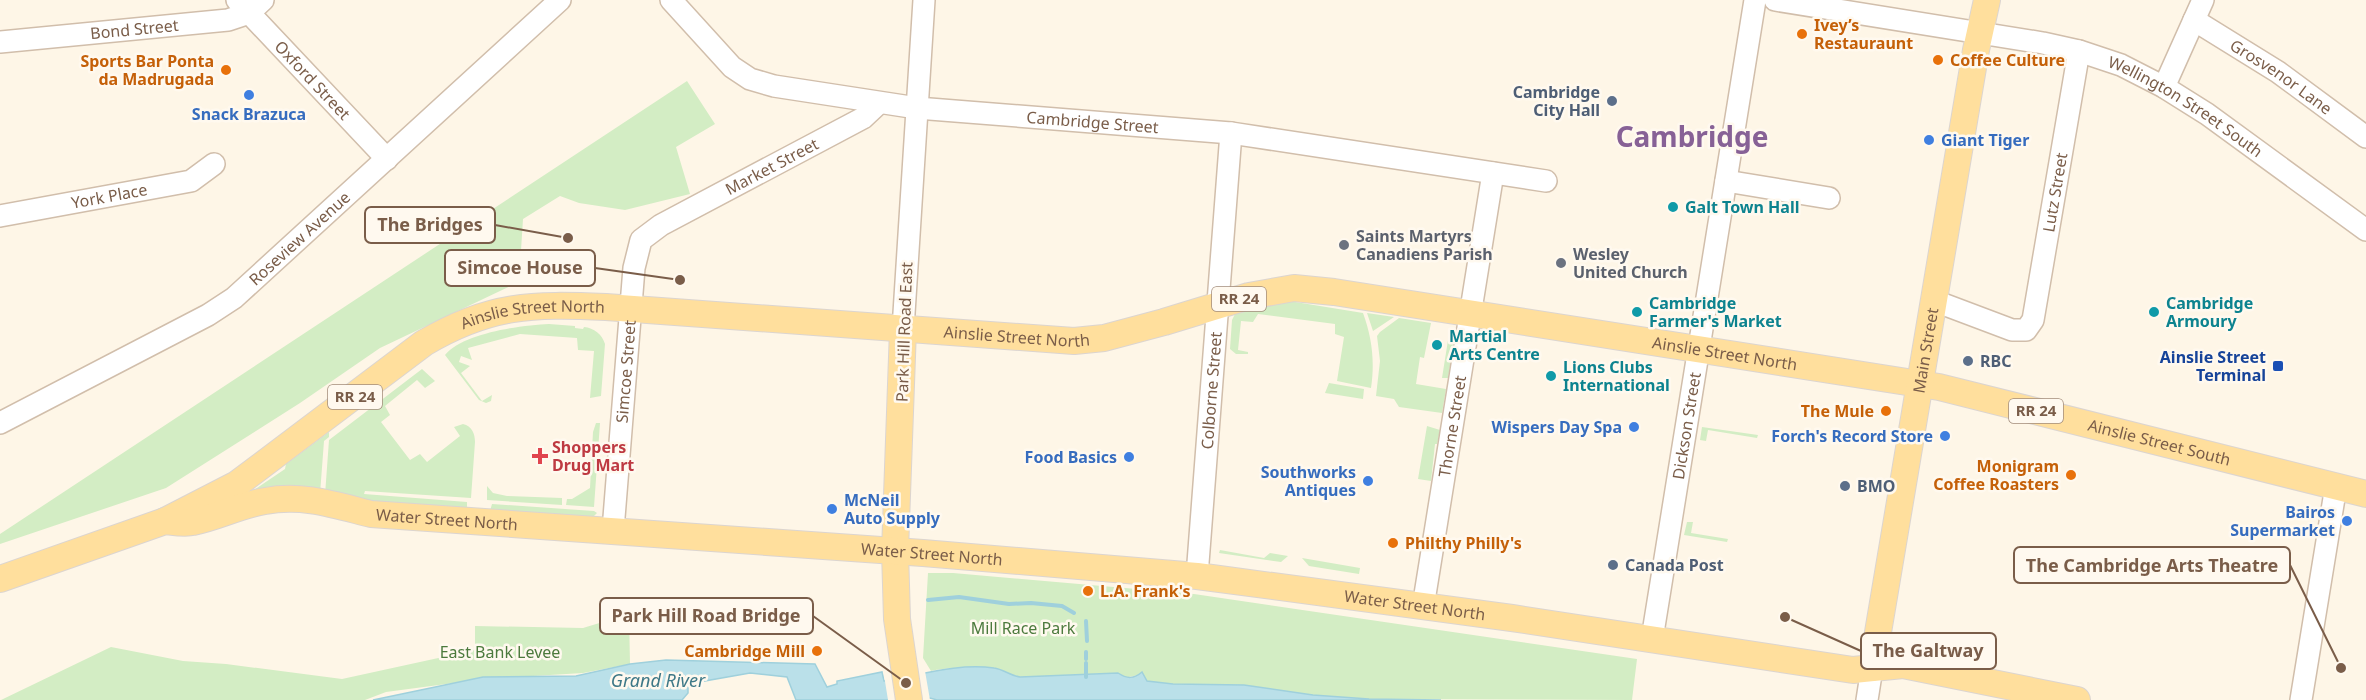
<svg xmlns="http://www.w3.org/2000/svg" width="2366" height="700" font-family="'Noto Sans',sans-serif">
<rect width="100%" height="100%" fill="#fef6e7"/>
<path fill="#d3edc4" d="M687,81l28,43 -39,23 14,47 -65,16 -46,-7 -19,-7 -37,23 -4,63 -139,66 -80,55 -134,85 -166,56v-10z
M1283,300l80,13c9,25 12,48 8,75l-34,-7 7,-44 -9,-3v-10l-77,-10 -5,8 -12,-1 -3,29 10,2v2h-12l-6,-5 2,-29 4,-8z
M1367,313l27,4 -21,14z
M1399,318l32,5 -7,35 -4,-1 -4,27 30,5 -4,24 -43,-6 -5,-8 -18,-3 4,-35 -3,-25 3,-4z
M549,324l26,2v2l8,1 1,-2c10,1 18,7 21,17l-4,52 -11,2 4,-47 -16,-1 -1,-12 -57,-4 -52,14 4,12 -11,-4 -2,6 11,4 -9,7 21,28 10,-6 -1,6 -5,2 -7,-3 -34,-45c18,-22 77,-30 104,-31z
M1449,334l6,1 -7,43h-6z
M422,369l13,12 -10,7 -8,-8 -32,26 5,9 -9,7 29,38 10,-6 7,8 33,-26 -6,-9 9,-3c9,2 12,10 12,18l-4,56 -106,-7 -1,3 103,8v7l-104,-8 -38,-6 4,-55z
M1329,383l35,6 -1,10 -38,-6z
M596,423h4l-6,84 -28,-2 1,-6h5l18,-11 3,-56z
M1427,426l13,4 -3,14h-2l-4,37 -13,-2z
M1702,427l56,8 -1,3 -49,-8 -2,11 -6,-1z
M329,432v5l-5,4 -4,53 -75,2 40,-27 1,-5z
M487,486l6,7 14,3 55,2v7l-75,-5z
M492,504l102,7 3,2 -4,4 -103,-6z
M1687,522h6l-2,11 37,6 -1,3 -43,-7z
M1220,550l44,8 6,-5 18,3 -7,6 -62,-9z
M1302,558l58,10 -1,6 -50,-8z
M928,573h25l241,21 443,65 -5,41 -263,-1 -56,-4 -69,-10 -71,-1 -26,-3 -9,-6 -14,3 -6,-5 -97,4c-9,-1 -15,-5 -23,-8 -12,-4 -55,-1 -67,2l-8,-13z
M629,614l1,50 -47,9 -99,6 -98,13 -21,8h-364l110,-53 72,14 43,3 116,15 133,-29v-24l108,2z"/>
<path fill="#bae0e9" stroke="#9fd0dc" stroke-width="1.5" d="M666,660l149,4 12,23 10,-3v-3l45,-9 2,9c37,-6 73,-18 110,-13 9,1 17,8 26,9l98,-4c9,6 16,6 24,-1l5,9 26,3 71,1 69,10 56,4 72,1h-504l-7,-2 -10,2h-124l-9,-23 -37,-4 -62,11v9l-6,7h-309l110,-23 93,-1 54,-12z"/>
<path fill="#fef6e7" d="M883,669l3,8 39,-6 5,29h-42z"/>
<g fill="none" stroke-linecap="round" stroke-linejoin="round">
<path stroke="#9fd0dc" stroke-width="4" d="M928,600l31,-3 50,7 22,-1 31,3 12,7
M784,607l7,-4
M1086,621l1,20
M770,623l8,-9
M1086,652v7
M1086,663v14"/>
<g stroke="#d1beab" stroke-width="24">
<g id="minor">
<path id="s1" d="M237,0l150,159"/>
<path id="s2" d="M671,0l61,67 18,12 24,7 143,22 314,25 315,48"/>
<path id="s3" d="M1775,0l268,43 36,8 42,14 43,22 43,27 159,116"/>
<path id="s4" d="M2194,20l84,52 88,65"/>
<path id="s5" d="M0,42l228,-22 21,-7 14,-13"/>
<path d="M2164,87l39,-87"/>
<path d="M1726,181l103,17"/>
<path id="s6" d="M0,216l191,-35 23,-17"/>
<path id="s7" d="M1935,301l77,29h14l7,-10 46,-269"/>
<path d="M903,329l21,-329"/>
<path id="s8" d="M0,423l208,-108 26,-17 326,-298"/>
<path id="s9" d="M613,530l21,-262 7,-28 20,-15 202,-107 16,-15"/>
<path id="s10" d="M1197,576l34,-443"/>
<path id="s11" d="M1423,607l70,-434"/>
<path id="s12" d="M1652,639l103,-639"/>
<path d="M1867,700l5,-32"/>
<path d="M2301,700l35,-214"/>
</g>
</g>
<g stroke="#dcd5d0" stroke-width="28">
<g id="major">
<path d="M903,329l-8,222 2,68 12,81"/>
<path id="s13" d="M165,521l72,-37 187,-141c66,-39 108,-39 182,-36l468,34 30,-3 60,-16 85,-26 45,-8 40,4 605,95 427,107"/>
<path id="s14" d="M0,579l165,-58c9,1 20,3 28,1 25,-5 47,-17 72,-21 38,-7 70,4 106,13l552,39 274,23 315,42 341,52 50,-5 174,35"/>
<path id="s15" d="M1872,668l104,-618 11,-50"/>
</g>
</g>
<use href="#minor" stroke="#fff" stroke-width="21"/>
<use href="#major" stroke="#ffdf9d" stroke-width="26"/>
</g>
<g fill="#e8710a" stroke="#fff9ef" stroke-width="2">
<circle cx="1802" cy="34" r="6"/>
<circle cx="1938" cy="60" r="6"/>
<circle cx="226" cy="70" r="6"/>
<circle cx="1886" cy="411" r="6"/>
<circle cx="2071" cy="475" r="6"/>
<circle cx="1393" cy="543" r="6"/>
<circle cx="1088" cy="591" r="6"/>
<circle cx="817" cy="651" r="6"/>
</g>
<g fill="#3f7fe0" stroke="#fff9ef" stroke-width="2">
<circle cx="249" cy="95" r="6"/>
<circle cx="1929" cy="140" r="6"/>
<circle cx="1634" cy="427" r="6"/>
<circle cx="1945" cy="436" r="6"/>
<circle cx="1129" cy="457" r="6"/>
<circle cx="1368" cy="481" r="6"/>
<circle cx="832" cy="509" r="6"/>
<circle cx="2347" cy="521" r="6"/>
</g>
<g fill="#5c6f8a" stroke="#fff9ef" stroke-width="2">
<circle cx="1612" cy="101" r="6"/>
<circle cx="1968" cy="361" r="6"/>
<circle cx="1845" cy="486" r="6"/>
<circle cx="1613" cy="565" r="6"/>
</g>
<g fill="#0f9aa8" stroke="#fff9ef" stroke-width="2">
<circle cx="1673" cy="207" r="6"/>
<circle cx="1637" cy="312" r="6"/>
<circle cx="2154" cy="312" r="6"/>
<circle cx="1437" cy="345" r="6"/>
<circle cx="1551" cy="376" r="6"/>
</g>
<g fill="#6b7280" stroke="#fff9ef" stroke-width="2">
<circle cx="1344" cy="245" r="6"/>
<circle cx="1561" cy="263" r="6"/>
</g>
<rect fill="#1a4fb4" stroke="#fff9ef" stroke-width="2" x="2272" y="360" width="12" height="12" rx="3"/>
<path fill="#e0444e" stroke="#fff9ef" stroke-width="2" d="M537 447h6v6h6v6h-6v6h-6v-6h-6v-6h6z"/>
<g text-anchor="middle" stroke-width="5" stroke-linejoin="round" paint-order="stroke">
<g fill="#fff9ef" stroke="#a28c7b" stroke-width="1.5">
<rect x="1212" y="287" width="54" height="24" rx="4.5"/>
<rect x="328" y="385" width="54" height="24" rx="4.5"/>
<rect x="2009" y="399" width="54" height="24" rx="4.5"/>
</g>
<g font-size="15" font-weight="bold" fill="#7a5d49">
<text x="1239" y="304">RR 24</text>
<text x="355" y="402">RR 24</text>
<text x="2036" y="416">RR 24</text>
</g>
<g font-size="16" font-weight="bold" fill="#c56008" stroke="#fff9ef" text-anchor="start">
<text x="1814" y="31">Ivey’s<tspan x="1814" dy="18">Restauraunt</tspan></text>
<text x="1950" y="66">Coffee Culture</text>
<text x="214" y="67" text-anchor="end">Sports Bar Ponta<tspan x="214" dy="18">da Madrugada</tspan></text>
<text x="1874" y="417" text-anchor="end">The Mule</text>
<text x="2059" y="472" text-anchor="end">Monigram<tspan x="2059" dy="18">Coffee Roasters</tspan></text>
<text x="1405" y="549">Philthy Philly's</text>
<text x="1100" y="597">L.A. Frank's</text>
<text x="805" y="657" text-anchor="end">Cambridge Mill</text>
</g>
<g font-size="16" fill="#7a5d49" stroke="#fff9ef">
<text dy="6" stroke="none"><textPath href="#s5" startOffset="135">Bond Street</textPath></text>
<text dy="6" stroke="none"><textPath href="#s4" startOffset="104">Grosvenor Lane</textPath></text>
<text dy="6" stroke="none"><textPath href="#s1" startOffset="110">Oxford Street</textPath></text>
<text dy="6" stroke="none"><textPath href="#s3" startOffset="429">Wellington Street South</textPath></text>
<text dy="6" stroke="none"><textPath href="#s2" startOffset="458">Cambridge Street</textPath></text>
<text dy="6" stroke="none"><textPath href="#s9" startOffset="442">Market Street</textPath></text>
<text dy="6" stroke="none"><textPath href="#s7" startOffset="238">Lutz Street</textPath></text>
<text dy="6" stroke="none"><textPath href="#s6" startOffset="111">York Place</textPath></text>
<text dy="6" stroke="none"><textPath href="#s8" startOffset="354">Roseview Avenue</textPath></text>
<text dy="6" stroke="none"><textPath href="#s13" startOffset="430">Ainslie Street North</textPath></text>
<text transform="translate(904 332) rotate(-88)" y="6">Park Hill Road East</text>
<text dy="6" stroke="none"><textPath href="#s13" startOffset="916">Ainslie Street North</textPath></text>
<text dy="6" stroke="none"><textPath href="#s15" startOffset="322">Main Street</textPath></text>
<text dy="6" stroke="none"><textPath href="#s13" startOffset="1636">Ainslie Street North</textPath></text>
<text dy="6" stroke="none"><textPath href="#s9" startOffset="159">Simcoe Street</textPath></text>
<text dy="6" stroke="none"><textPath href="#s10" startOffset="186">Colborne Street</textPath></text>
<text dy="6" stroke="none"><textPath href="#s11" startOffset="183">Thorne Street</textPath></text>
<text dy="6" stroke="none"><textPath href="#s12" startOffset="216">Dickson Street</textPath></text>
<text dy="6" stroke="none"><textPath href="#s13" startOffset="2080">Ainslie Street South</textPath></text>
<text dy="6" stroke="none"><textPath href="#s14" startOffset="462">Water Street North</textPath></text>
<text dy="6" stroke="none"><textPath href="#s14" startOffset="948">Water Street North</textPath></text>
<text dy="6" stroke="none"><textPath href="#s14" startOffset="1434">Water Street North</textPath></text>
</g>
<g font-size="16" font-weight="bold" fill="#4e5e75" stroke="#fff9ef" text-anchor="start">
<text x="1600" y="98" text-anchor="end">Cambridge<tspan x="1600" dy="18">City Hall</tspan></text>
<text x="1980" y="367">RBC</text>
<text x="1857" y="492">BMO</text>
<text x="1625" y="571">Canada Post</text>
</g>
<g font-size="16" font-weight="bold" fill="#366cbe" stroke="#fff9ef" text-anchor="end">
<text x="249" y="120" text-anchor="middle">Snack Brazuca</text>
<text x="1941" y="146" text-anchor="start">Giant Tiger</text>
<text x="1622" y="433">Wispers Day Spa</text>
<text x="1933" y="442">Forch's Record Store</text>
<text x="1117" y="463">Food Basics</text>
<text x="1356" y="478">Southworks<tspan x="1356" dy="18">Antiques</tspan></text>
<text x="844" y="506" text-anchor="start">McNeil<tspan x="844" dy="18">Auto Supply</tspan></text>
<text x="2335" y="518">Bairos<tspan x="2335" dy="18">Supermarket</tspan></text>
</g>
<g font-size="16" font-weight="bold" fill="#0d838f" stroke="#fff9ef" text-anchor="start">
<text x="1685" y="213">Galt Town Hall</text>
<text x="1649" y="309">Cambridge<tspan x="1649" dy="18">Farmer's Market</tspan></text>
<text x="2166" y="309">Cambridge<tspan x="2166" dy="18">Armoury</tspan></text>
<text x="1449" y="342">Martial<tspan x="1449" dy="18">Arts Centre</tspan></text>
<text x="1563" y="373">Lions Clubs<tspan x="1563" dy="18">International</tspan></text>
</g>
<g font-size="16" font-weight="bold" fill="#5b616d" stroke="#fff9ef" text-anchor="start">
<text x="1356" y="242">Saints Martyrs<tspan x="1356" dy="18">Canadiens Parish</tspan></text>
<text x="1573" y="260">Wesley<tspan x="1573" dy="18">United Church</tspan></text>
</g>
<g font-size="16" font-weight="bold" fill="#164399" stroke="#fff9ef" text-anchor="end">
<text x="2266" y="363">Ainslie Street<tspan x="2266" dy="18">Terminal</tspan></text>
</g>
<g font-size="16" font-weight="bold" fill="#be3a42" stroke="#fff9ef" text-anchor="start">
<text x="552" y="453">Shoppers<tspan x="552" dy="18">Drug Mart</tspan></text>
</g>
<g font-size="16" fill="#4c7a3d" stroke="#fff9ef">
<text x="1023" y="634">Mill Race Park</text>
<text x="500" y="658">East Bank Levee</text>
</g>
<g font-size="18" font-style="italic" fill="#3e7887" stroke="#fff9ef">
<text x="658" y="687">Grand River</text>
</g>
<g font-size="28" font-weight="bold" fill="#876196" stroke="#fff9ef">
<text x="1692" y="147">Cambridge</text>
</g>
</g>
<path fill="none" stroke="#7a5d49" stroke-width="2" d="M568 238L495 225M680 280L595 268M2341 668L2290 565M906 683L813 616M1785 617L1861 651"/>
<g fill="#7a5d49" stroke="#fff9ef" stroke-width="2">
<circle cx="568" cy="238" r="6"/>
<circle cx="680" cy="280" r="6"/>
<circle cx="2341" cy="668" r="6"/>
<circle cx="906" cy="683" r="6"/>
<circle cx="1785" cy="617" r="6"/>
</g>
<g fill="#fff9ef" stroke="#7a5d49" stroke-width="2">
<rect x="365" y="207" width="130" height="36" rx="6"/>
<rect x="445" y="250" width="150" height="36" rx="6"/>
<rect x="2014" y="547" width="276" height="36" rx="6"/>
<rect x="600" y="598" width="213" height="36" rx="6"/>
<rect x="1861" y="633" width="135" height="36" rx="6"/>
</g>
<g font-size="18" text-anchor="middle" font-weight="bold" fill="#7a5d49">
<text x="430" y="231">The Bridges</text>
<text x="520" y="274">Simcoe House</text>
<text x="2152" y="572">The Cambridge Arts Theatre</text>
<text x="706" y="622">Park Hill Road Bridge</text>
<text x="1928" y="657">The Galtway</text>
</g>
</svg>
